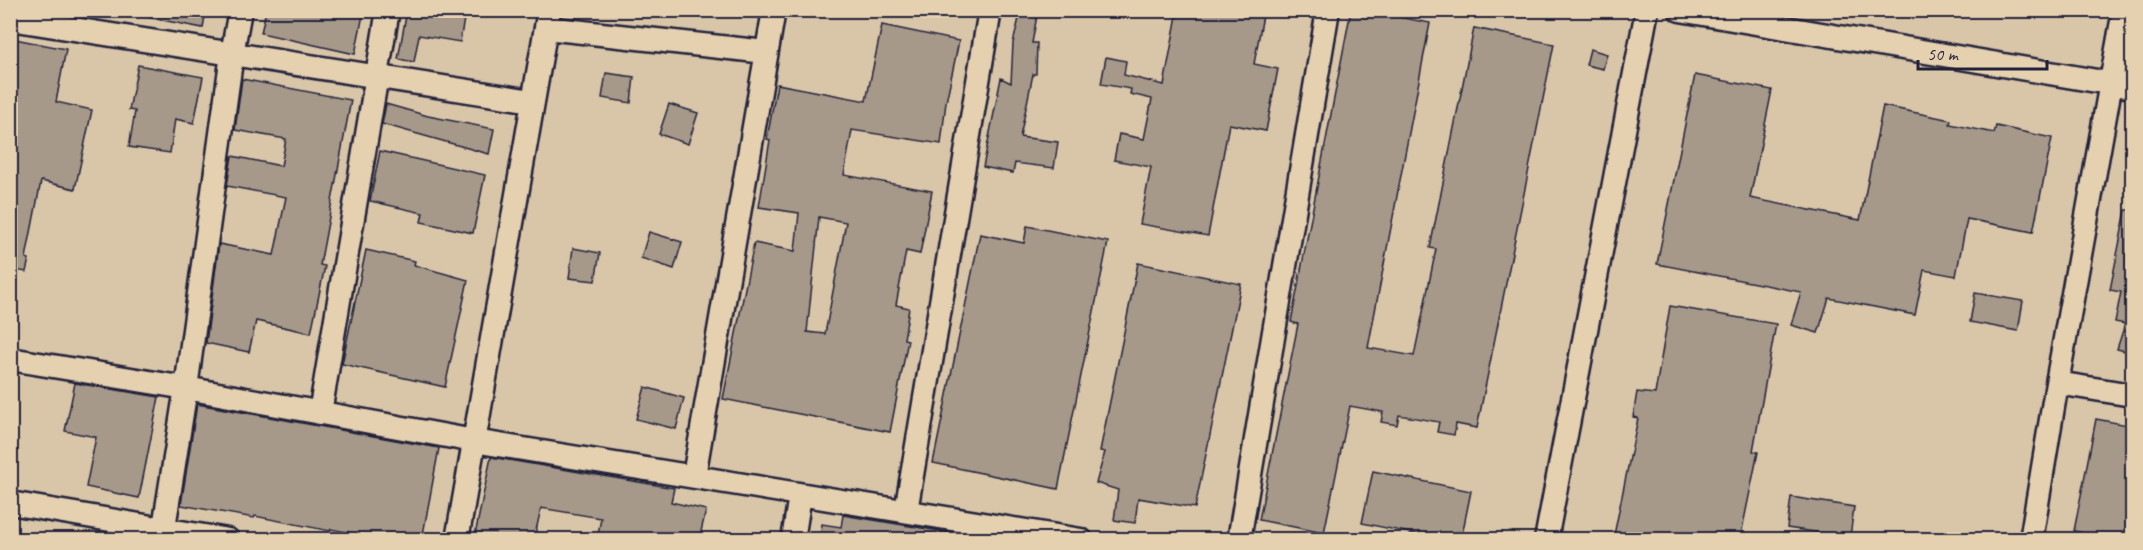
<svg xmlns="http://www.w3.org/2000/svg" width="2143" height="550" font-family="Caveat,sans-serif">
<rect width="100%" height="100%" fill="#d9c6a9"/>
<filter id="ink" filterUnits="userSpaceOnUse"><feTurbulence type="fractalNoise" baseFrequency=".0167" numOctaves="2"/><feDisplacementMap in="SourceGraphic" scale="12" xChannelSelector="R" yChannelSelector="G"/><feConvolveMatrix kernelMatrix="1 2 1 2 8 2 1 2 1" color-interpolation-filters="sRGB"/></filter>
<g filter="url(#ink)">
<path fill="#a6998a" stroke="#22223b" stroke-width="1.5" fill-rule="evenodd" d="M147,10h59l-3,18 -57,-11z
M266,10h98l-9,44 -94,-21z
M407,10h44l14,3 -5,29 -41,-7 -5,27 -16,-3z
M1021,10h17l-6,33h5l-1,31h-3l-13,63 38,5 -4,26 -39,-5 -2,10 -30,-6 18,-89 10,5 2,-40z
M1178,10h86l-10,54 24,5 -12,62 -37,-7 -21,112 -68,-12 11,-57 -37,-7 5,-26 25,5 8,-40 -22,-5 1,-5 -30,-5 5,-27 20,4 -2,14 40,10z
M1351,10h11l68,13 -62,325 46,8 22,-107 -6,-1 44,-220 80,16 -77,384 -21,-4 -2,11 -17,-3 2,-10 -40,-7 -2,10 -16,-3 2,-10 -33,-6 -26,127 -65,-13 39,-196 -7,-2z
M882,25l77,16 -13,61 -5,42 -89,-14 -8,45 88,16 -12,63 -14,-3 -10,54 13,3 -5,31 4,1 -18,92 -167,-33 31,-156 41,8 4,-38 -40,-6 11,-67 -3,-1 10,-55 89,17zM819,217l27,5 -21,112 -18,-2z
M10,38l56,11 -10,53 36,8 -17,79 -34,-8 -15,77 3,1 -3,13 -16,-3z
M1590,49l17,5 -4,15 -17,-4z
M138,65l65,12 -9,46 -19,-4 -5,34 -41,-6 6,-36 -6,-1z
M606,73l28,4 -3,26 -29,-5z
M1695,75l77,15 -22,108 110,22 23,-114 68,14 -1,4 44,9 2,-7 56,12 -19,94 -66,-13 -11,57 -32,-6 -9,45 -86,-17 -11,35 -27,-8 10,-33 -144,-28z
M242,79l109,21 -31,165 5,1 -14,67 -55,-12 -7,31 -43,-9 13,-99 55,11 12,-58 -59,-11 5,-30 49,10 5,-27 -51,-9z
M386,104l42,12 66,13 -5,25 -107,-30z
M669,104l29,9 -10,31 -29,-10z
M380,151l105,24 -12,58 -52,-11 2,-9 -53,-12z
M2126,210h7v143l-16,-4 8,-25 -10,-2 6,-30 -11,-2z
M1027,226l81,16 -50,247 -125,-26 47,-229 44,9z
M649,232l33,10 -8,27 -33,-11z
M573,248l27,5 -5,28 -26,-3z
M366,250l49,11 -1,4 54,15 -23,107 -103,-23z
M1138,263l103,21 -46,224 -57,-10 -3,25 -21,-3 4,-30 -22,-7 9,-31 -5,-1z
M1975,293l48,8 -5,30 -48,-9z
M1670,306l106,18 -23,127 5,1 -18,88h-127l25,-122 -5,-1 4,-25 18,2z
M75,383l84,14 -20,101 -53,-11 10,-50 -31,-6z
M645,387l39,11 -8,31 -40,-10z
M197,404l242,44 -17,92h-34l-57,-11 -1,2 -75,-15 -1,2 -73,-13z
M2096,419l37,7v114h-13l-46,-9z
M491,457l183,31 -3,14 35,8 -7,30h-102l4,-22 -60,-10 -7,32h-60z
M1373,471l98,20 -10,49h-17l-82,-17z
M1791,497l63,10 -4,30 -63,-9z
M843,515l139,23v2h-162l2,-16 19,3z"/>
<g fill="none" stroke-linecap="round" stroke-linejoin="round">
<g stroke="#22223b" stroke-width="27">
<path id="minor" d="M1680,10l452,77
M10,19l522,82
M546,28l220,24
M10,359l176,29 288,53 607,99
M2057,383l75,12
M320,413l68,-403
M694,476l80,-466
M10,503l218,37
M906,511l84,-501
M162,540l24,-152 46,-334 8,-44
M457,540l92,-530
M793,540l7,-45
M1239,540l89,-530
M1546,540l101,-530
M2031,540l26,-157 67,-373"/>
</g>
<use href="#minor" stroke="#e5d1b0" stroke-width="22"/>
</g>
</g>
<rect width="2143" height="550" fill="none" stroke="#e5d1b0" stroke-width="36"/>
<rect x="18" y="18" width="2107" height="514" fill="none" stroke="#22223b" stroke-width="2" filter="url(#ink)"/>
<path d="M1918 60v9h129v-9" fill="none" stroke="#22223b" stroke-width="3"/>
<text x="1927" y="60" font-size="18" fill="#22223b" stroke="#e5d1b0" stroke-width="4.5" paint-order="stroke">50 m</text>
</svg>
